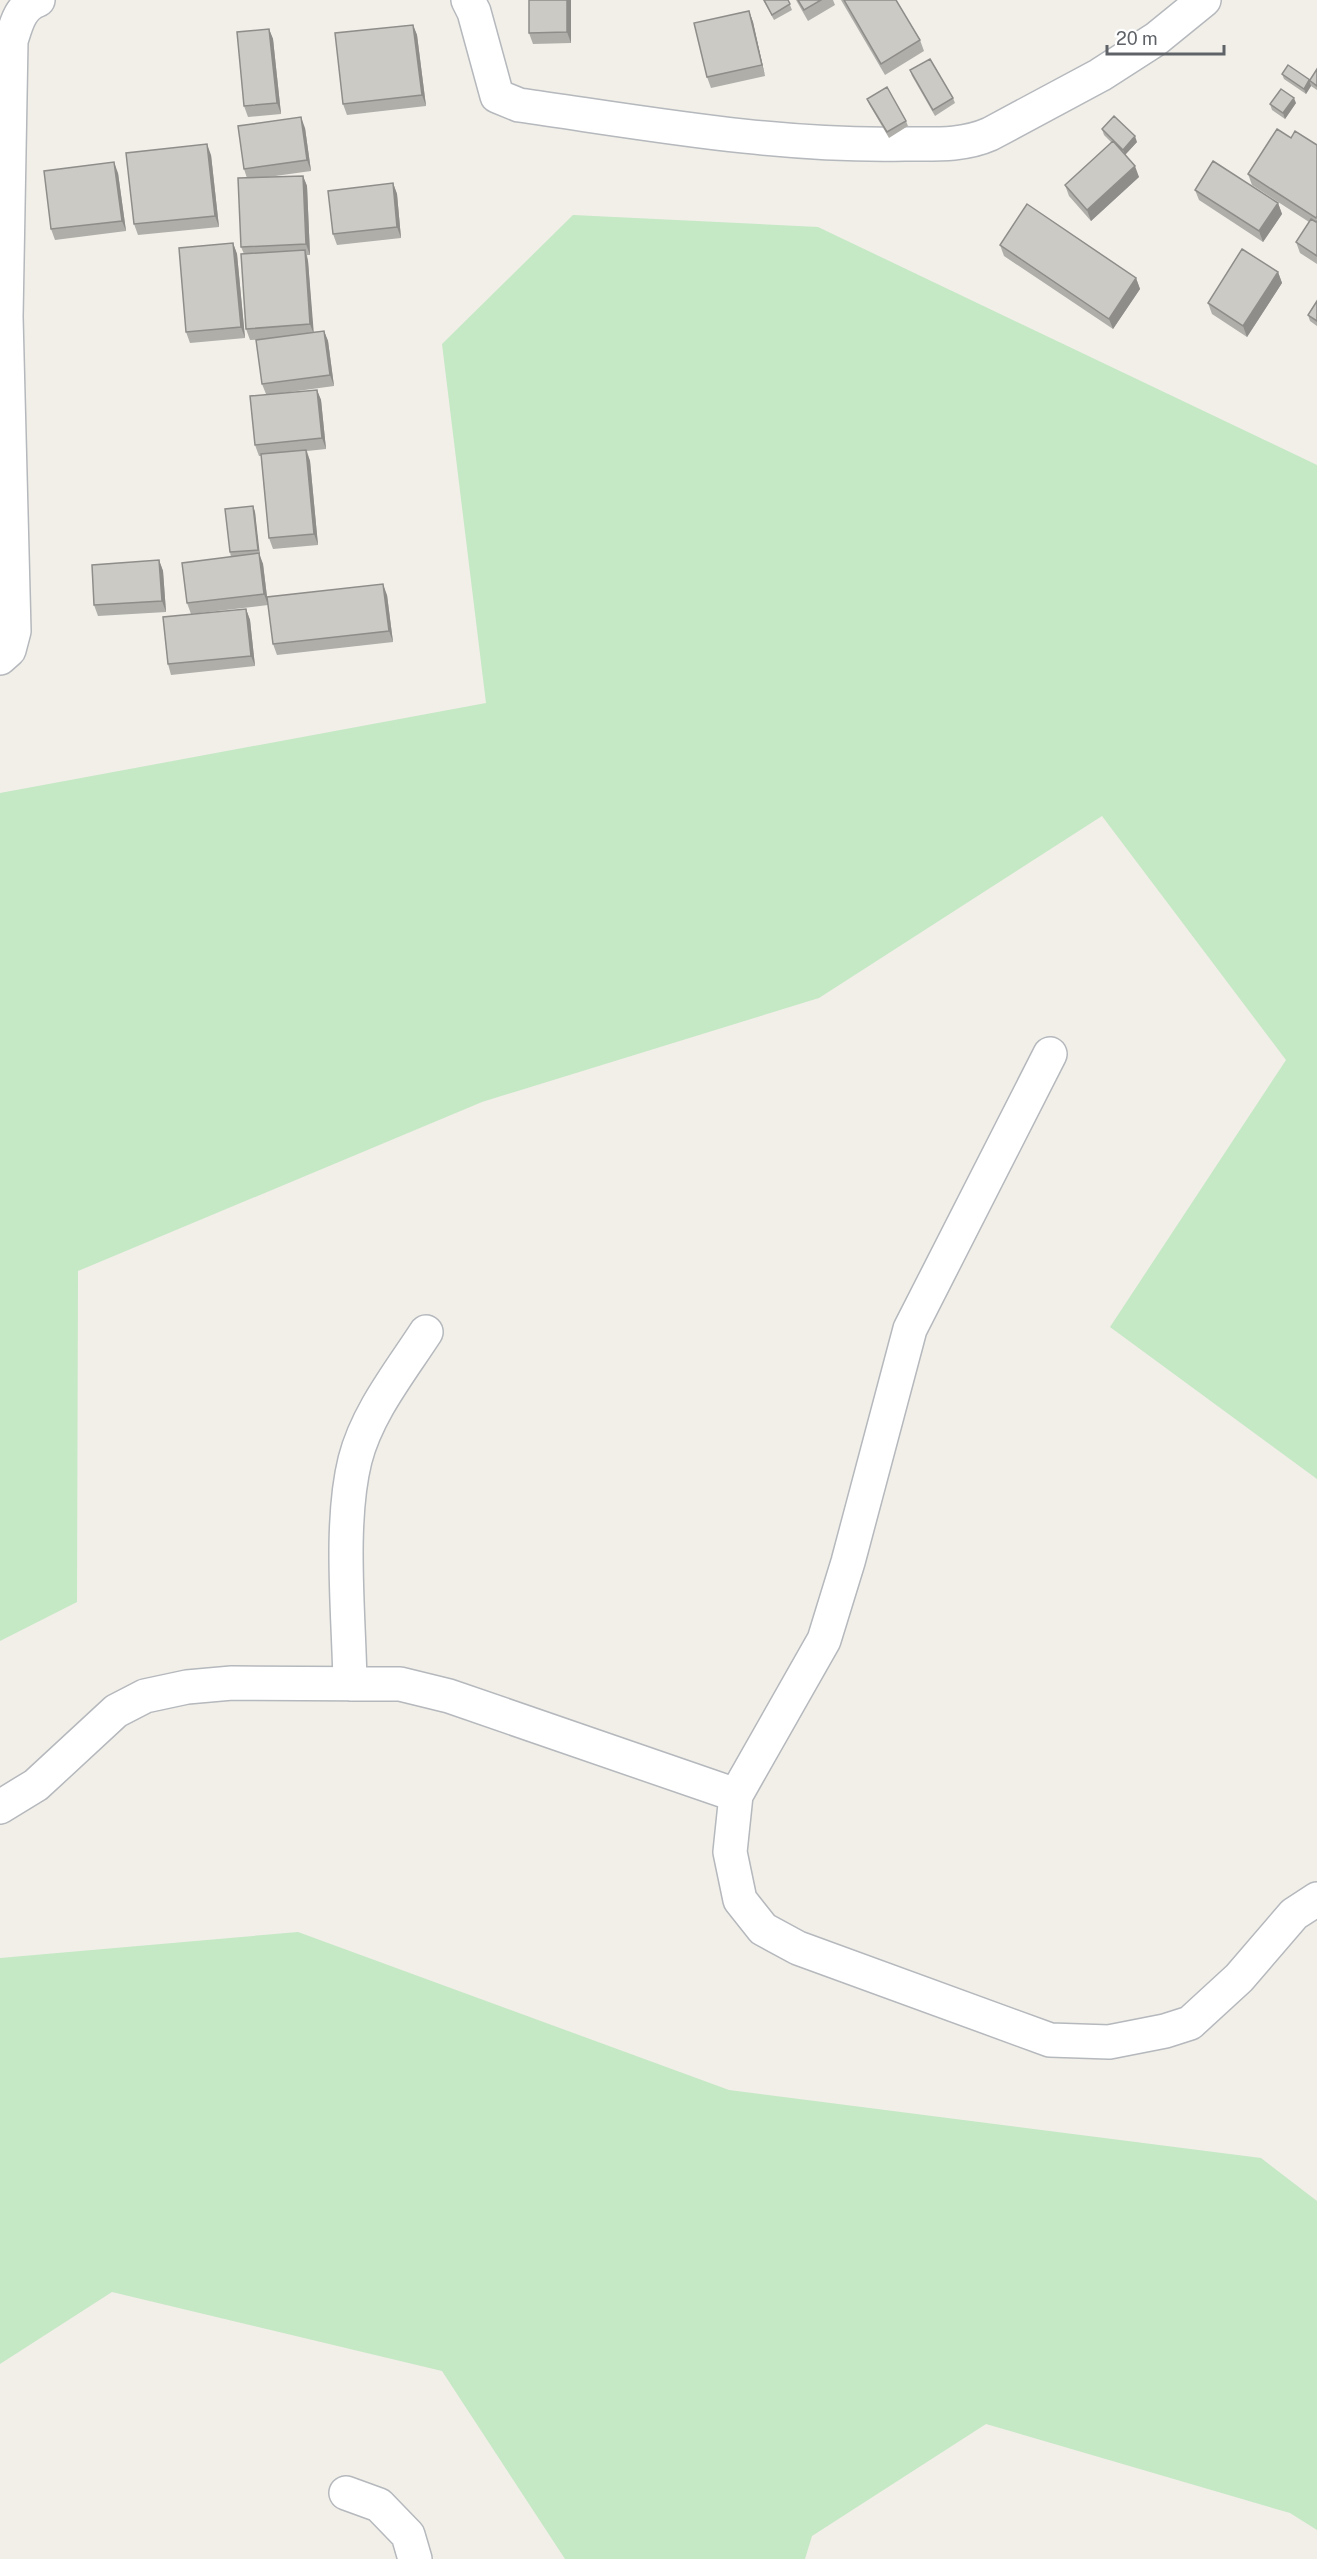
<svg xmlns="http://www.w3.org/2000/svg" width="1317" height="2559" font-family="'Public Sans',sans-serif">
<rect width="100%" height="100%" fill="#f1efe8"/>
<path fill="#c5e8c5" d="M573,215l245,12 499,238v1014l-207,-152 176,-267 -184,-244 -283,182 -337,104 -404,169 -1,331 -77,39v-848l486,-90 -44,-359z
M298,1932l431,158 532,68 56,43v329l-27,-17 -304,-89 -174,112 -7,23h-240l-123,-188 -330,-79 -112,72v-406z"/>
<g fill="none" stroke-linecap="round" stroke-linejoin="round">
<g stroke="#b5b8bc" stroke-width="36">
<path id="minor" d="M468,0l6,12 23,84 22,9c127,18 257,42 386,39 29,0 58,2 85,-10l110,-59 56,-36 48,-39
M0,658l9,-8 5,-19 -8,-314 5,-276c5,-16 9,-35 27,-41
M1050,1054l-140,275 -62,233 -24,78 -88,155 -6,57 10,48 23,29 35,19 252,92 59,2 56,-11 25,-8 49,-45 55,-64 23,-15
M350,1684c-1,-67 -11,-160 5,-224 12,-47 45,-88 71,-128
M0,1807l36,-22 80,-74 29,-15 42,-9 45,-4 168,1 49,12 287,99
M346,2493l33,12 29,30 7,24"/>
</g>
<use href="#minor" stroke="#fff" stroke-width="33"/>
</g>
<path fill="#afaea9" d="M571,0v43l-38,1 -4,-11z
M763,0h25l4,10 -18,10z
M796,0h37l2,5 -27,16z
M841,0h55l24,40 4,11 -39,24z
M749,11l4,11 12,54 -54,12 -4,-11z
M413,25l4,10 9,71 -79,9 -4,-11z
M269,29l4,10 8,75 -33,3 -4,-11z
M1317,69v21l-6,-4 -5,8 -22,-15 -2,-5 28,6z
M910,70l43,28 2,5 -20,13 -23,-40z
M867,99l39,22 2,5 -19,12 -20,-34z
M1296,103l-11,16 -13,-9 -2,-6z
M305,128l6,43 -43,6 35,-1 4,10 3,69h-3l1,6 5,71 11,-1 4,10 6,45 -59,8 42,-4 4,10 5,49 -19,2 3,10 8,84 -45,4 -4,-11 -8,-82h-2l-4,-11 11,-51 -4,-10 6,-45 -18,1 -4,-11 -2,-75 -3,-7 6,-69 -3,-9z
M1102,129l35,13 -12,13 14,22 -48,44 -22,-25 -4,-11 47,-42 -8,-8z
M1291,138l26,7v119l-17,-11 -4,-11 13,-20 -57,-37 -4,-11z
M211,155l8,72 -81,8 -4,-11z
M118,173l8,58 -71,9 -4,-11z
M393,183l4,11 4,44 -64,7 -4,-11z
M1195,190l83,13 4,11 -19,28 -64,-42z
M233,243l4,11 8,84 -55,5 -4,-11z
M1000,245l136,33 4,11 -27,40 -109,-73z
M1278,272l4,11 -35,54 -35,-23 -4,-11z
M1317,301v25l-7,-5 -2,-6z
M253,506l2,6 4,43 4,9 5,41 -77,9 -4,-11 44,-46 -1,-5z
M159,560l4,11 3,41 -68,4 -4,-11z
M387,595l6,47 -116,13 -4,-11z
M246,609l4,11 5,46 -84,9 -3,-11z"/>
<path fill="#8f8d8a" d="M567,0h4v43l-4,-11z
M749,11l4,11 12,54 -3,-11z
M413,25l4,10 9,71 -4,-11z
M269,29l4,10 8,75 -4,-11z
M1309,80l2,6 -5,8 -2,-5z
M1294,98l2,5 -11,16 -2,-6z
M301,117l4,11 6,43 -4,-11z
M1135,136l2,6 -12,13 -2,-5z
M207,144l4,11 8,72 -4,-11z
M114,162l4,11 8,58 -4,-10z
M1135,166l4,11 -48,44 -4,-11z
M303,176l4,10 3,69 -4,-11z
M393,183l4,11 4,44 -4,-11z
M1278,203l4,11 -19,28 -4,-11z
M233,243l4,11 8,84 -4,-11z
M305,250l3,11 6,74 -4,-11z
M1278,272l4,11 -35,54 -4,-11z
M1136,278l4,11 -27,40 -4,-10z
M324,331l4,10 6,45 -4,-11z
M317,390l4,10 5,49 -4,-11z
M306,450l4,11 8,84 -4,-11z
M253,506l2,6 5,43 -2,-5z
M259,553l4,11 5,41 -4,-11z
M159,560l4,11 3,41 -4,-11z
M383,584l4,11 6,47 -4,-11z
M246,609l4,11 5,46 -4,-10z"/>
<path fill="#cccac5" stroke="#8f8d8a" stroke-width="1.5" d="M529,0h38v32l-38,1z
M764,0h24l2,4 -18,11z
M798,0h23l-17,10z
M844,0h52l24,40 -39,24z
M749,11l13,54 -55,12 -13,-54z
M413,25l9,70 -79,9 -8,-71z
M269,29l8,74 -33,3 -7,-74z
M930,59l23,39 -20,12 -23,-40z
M1288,65l22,15 7,-11v17l-8,-6 -5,9 -22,-15z
M887,87l19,34 -19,11 -20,-33z
M1281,89l13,9 -11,15 -13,-9z
M1114,116l21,20 -12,14 -21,-21z
M301,117l6,43 -63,9 -6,-43z
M1277,129l14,9 4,-7 22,14v71l-1,2 -68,-44z
M1113,141l22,25 -48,44 -22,-25z
M207,144l8,72 -81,8 -8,-71z
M1213,161l65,42 -19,28 -64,-41z
M114,162l8,59 -71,8 -7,-58z
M303,176l3,68 -65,3 -3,-69z
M393,183l4,44 -64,7 -5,-43z
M1027,204l109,74 -27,41 -109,-74z
M1311,219l5,3 1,-1v35l-21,-14z
M233,243l8,84 -55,5 -7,-84z
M1242,249l36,23 -35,54 -35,-23z
M305,250l5,74 -64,5 -5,-75z
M1317,301v20l-9,-6z
M324,331l6,44 -68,9 -6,-44z
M317,390l5,48 -67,7 -5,-49z
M306,450l8,84 -45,4 -8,-84z
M253,506l5,44 -28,2 -5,-43z
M259,553l5,41 -77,9 -5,-40z
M159,560l3,41 -68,4 -2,-40z
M383,584l6,47 -116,13 -6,-47z
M246,609l5,47 -83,8 -5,-47z"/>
<path d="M1107 45v9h117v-9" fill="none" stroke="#5f6368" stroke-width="3"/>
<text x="1116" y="45" font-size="18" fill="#5f6368" stroke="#ffffff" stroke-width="4.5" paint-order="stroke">20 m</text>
</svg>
